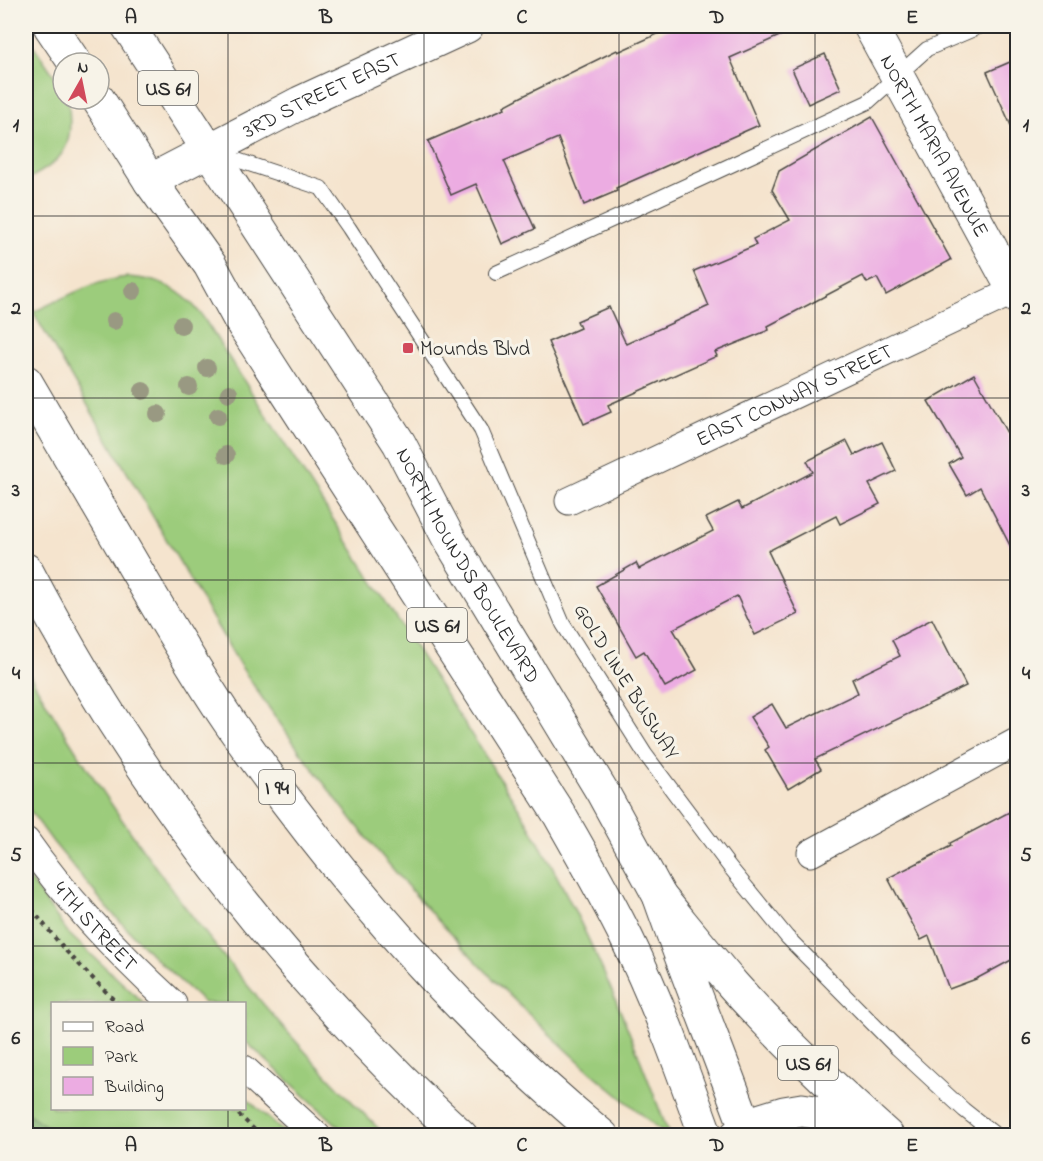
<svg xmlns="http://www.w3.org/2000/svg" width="1043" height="1161" font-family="'Indie Flower',sans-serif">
<rect width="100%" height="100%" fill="#f7f3e8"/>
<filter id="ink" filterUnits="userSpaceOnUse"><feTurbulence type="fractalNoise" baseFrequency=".0167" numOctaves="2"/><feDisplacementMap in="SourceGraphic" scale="12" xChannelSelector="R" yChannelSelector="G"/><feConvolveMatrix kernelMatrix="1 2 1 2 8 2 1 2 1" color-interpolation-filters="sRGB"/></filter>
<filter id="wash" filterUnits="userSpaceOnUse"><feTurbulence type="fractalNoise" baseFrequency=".008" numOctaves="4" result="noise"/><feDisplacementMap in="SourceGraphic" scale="24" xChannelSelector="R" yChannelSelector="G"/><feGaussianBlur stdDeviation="1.35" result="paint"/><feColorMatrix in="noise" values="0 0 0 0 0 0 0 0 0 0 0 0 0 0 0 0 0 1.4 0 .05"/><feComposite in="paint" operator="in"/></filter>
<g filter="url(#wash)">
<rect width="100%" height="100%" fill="#f5e4ce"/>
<path fill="#9ccc7b" stroke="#647c53" stroke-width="1.5" d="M26,35l34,49 3,6v9l5,2c7,44 -3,60 -42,79z
M128,277c32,2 53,12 73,37l317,493c63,104 109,214 151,328 -8,-3 -17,-12 -25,-19 -21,-17 -42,-34 -62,-52 -131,-118 -245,-252 -342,-399l-207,-353c31,-14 61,-32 95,-35z
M26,669c100,170 218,327 359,466h-37l-103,-94 -1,-37 -40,-1 -50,-46 -44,-46 -57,-69 -27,-37z
M26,875l43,59 75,69 -92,1v104h192l1,-11 42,38h-261z"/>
<path fill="#7db06b" stroke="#546e4b" stroke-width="1.5" d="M26,1112l33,23h-33z"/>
<g id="blocks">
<path fill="#ecace2" d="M675,26h127l-72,32 29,67 -143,63 1,3 -33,14 -26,-67 -54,23 31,68 -33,15 -26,-60 -25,11 -23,-54 77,-33 -1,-2 17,-9 96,-47 1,2z
M825,54l16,35 -33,15 -16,-35z
M1017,59v80l-30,-67z
M872,117l79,143 -65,35 -9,-17 -10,5 -4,-7 -95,50 1,4 -54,22 2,4 -109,49 3,7 -27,12 -36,-82 32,-14 -3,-7 32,-14 17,37 83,-38 -15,-35 62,-26 -3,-6 37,-19 -18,-30 7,-19z
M974,374l43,77v108l-37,-72 -13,8 -18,-31 12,-7 -33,-56z
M847,441l7,14 28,-13 14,29 -27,13 11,20 -40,20 -4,-8 -68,35 30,63 -43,21 -18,-39 -64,33 24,41 -32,17 -21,-36 -8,5 -40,-70 40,-23 3,6 74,-38 -7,-13 32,-16 4,7 71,-37 -6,-11z
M932,619l34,67 -151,73 6,10 -33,20 -23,-39 4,-3 -19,-30 22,-13 14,24 72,-35 -6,-14 48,-23 -8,-16z
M1017,808v149l-41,22 -27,10 -20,-53 -8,4 -33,-62 63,-32 -1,-3z"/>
</g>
</g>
<g filter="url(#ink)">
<use href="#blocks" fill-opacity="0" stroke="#494743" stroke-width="1.5"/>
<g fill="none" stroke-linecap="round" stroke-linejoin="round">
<g stroke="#494743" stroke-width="16">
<path id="lane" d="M219,154l102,34 28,40 132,202 82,194 82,130 84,112 58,71 110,111 67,62 33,26
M496,273l372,-171 59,-53 54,-23"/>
</g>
<g stroke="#494743" stroke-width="29">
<g id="street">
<path id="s1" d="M569,501l449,-212"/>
<path id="s2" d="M26,841c42,60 93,113 147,163"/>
<path d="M811,853l207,-112"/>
<path d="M244,1069l73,67"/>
</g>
</g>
<g stroke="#494743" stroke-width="35">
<g id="secondary">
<path id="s3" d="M870,26l148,272"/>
<path id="s4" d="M150,181l150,-78 167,-77"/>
<path d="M660,898c28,80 60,158 89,238"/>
</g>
</g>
<g stroke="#494743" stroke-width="35">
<g id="primary">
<path d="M50,26l25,37"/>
<path id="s5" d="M128,26l271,417 49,94 155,256 57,104"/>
<path d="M98,99l52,82 60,84 29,53 320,496c23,41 47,82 68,125 31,63 55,130 79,197"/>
</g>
</g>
<g stroke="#494743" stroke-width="35">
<path id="highway" d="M26,382c36,62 72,124 109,186 31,53 61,105 95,155 107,154 227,293 372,413
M26,570c19,36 39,72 60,107 102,170 229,325 375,459
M660,897c24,29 48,59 73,88 48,54 100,103 154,151
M736,1136l19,-14 29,-9 18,-3 19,3 43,23"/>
</g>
<path stroke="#494743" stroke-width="4" stroke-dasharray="4.5 4.5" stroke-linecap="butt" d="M26,902l38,47 54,55
M232,1108l29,28"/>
<use href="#lane" stroke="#fff" stroke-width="14"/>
<use href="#street" stroke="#fff" stroke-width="27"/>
<use href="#secondary" stroke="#fff" stroke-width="33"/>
<use href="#primary" stroke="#fff" stroke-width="33"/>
<use href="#highway" stroke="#fff" stroke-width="33"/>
</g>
<g fill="#999982">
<circle cx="133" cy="291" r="9"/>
<circle cx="114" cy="321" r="9"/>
<circle cx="181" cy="325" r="9"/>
<circle cx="207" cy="368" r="9"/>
<circle cx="189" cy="387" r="9"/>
<circle cx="143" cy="391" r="9"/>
<circle cx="229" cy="393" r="9"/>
<circle cx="158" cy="414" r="9"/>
<circle cx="218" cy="416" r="9"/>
<circle cx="226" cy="455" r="9"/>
</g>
</g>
<path fill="none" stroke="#2b2b2b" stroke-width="1.5" stroke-opacity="0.55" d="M228,26v978M424,26v1110M619,26v1110M815,26v1110M26,216h992M26,398h992M26,580h992M26,763h992M26,946h992M228,1108v28"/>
<rect fill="#d1495b" stroke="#f7f3e8" stroke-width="2" x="402" y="342" width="12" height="12" rx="3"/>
<g text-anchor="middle" stroke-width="6" stroke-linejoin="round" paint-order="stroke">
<g fill="#f7f3e8" stroke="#686764" stroke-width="1.5">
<rect x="138" y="71" width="60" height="34" rx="4.5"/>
<rect x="407" y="608" width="60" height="34" rx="4.5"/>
<rect x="259" y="770" width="36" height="34" rx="4.5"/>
<rect x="778" y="1046" width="60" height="34" rx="4.5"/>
</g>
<g font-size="20" font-weight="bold" fill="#2b2b2b">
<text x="168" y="95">US 61</text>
<text x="437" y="632">US 61</text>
<text x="277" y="794">I 94</text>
<text x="808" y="1070">US 61</text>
</g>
<g font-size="21" fill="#2b2b2b" stroke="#f7f3e8">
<text dy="7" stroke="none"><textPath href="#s4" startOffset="192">3RD STREET EAST</textPath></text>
<text dy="7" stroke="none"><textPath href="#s3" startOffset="136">NORTH MARIA AVENUE</textPath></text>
<text dy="7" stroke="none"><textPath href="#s1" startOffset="249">EAST CONWAY STREET</textPath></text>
<text dy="7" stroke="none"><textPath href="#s5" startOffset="638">NORTH MOUNDS BOULEVARD</textPath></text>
<text transform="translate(627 681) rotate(58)" y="7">GOLD LINE BUSWAY</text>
<text dy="7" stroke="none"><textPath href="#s2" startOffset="110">4TH STREET</textPath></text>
</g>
<g font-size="21" fill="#2b2b2b" stroke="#f7f3e8" text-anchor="start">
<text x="420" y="355">Mounds Blvd</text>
</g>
</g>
<rect width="1043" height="1161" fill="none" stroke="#f7f3e8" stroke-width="66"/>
<rect x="51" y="1002" width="195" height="108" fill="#f7f3e8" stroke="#a5a39c" stroke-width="1.5"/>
<rect x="63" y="1022" width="30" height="9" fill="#ffffff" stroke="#a5a39c" stroke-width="1.5"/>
<text x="105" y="1032" font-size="18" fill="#2b2b2b">Road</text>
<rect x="63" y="1047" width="30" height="18" fill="#9ccc7b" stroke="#a5a39c" stroke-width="1.5"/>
<text x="105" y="1062" font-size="18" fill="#2b2b2b">Park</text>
<rect x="63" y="1077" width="30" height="18" fill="#ecace2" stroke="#a5a39c" stroke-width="1.5"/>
<text x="105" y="1092" font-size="18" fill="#2b2b2b">Building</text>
<g transform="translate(81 81) rotate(9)"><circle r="28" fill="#f7f3e8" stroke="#a5a39c" stroke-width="1.5"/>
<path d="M0-4.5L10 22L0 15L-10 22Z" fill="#d1495b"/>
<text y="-9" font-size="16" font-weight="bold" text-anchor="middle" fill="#2b2b2b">N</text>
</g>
<rect x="33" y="33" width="977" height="1095" fill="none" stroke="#2b2b2b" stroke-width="2"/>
<g font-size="20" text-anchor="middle" font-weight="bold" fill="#2b2b2b">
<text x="131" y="23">A</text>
<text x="326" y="23">B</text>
<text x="522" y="23">C</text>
<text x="717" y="23">D</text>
<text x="912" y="23">E</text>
<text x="16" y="131">1</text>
<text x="1026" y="131">1</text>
<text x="16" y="314">2</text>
<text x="1026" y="314">2</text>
<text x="16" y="496">3</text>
<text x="1026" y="496">3</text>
<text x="16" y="679">4</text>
<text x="1026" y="679">4</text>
<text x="16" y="861">5</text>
<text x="1026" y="861">5</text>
<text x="16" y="1044">6</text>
<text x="1026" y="1044">6</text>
<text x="131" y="1151">A</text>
<text x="326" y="1151">B</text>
<text x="522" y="1151">C</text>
<text x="717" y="1151">D</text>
<text x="912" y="1151">E</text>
</g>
</svg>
